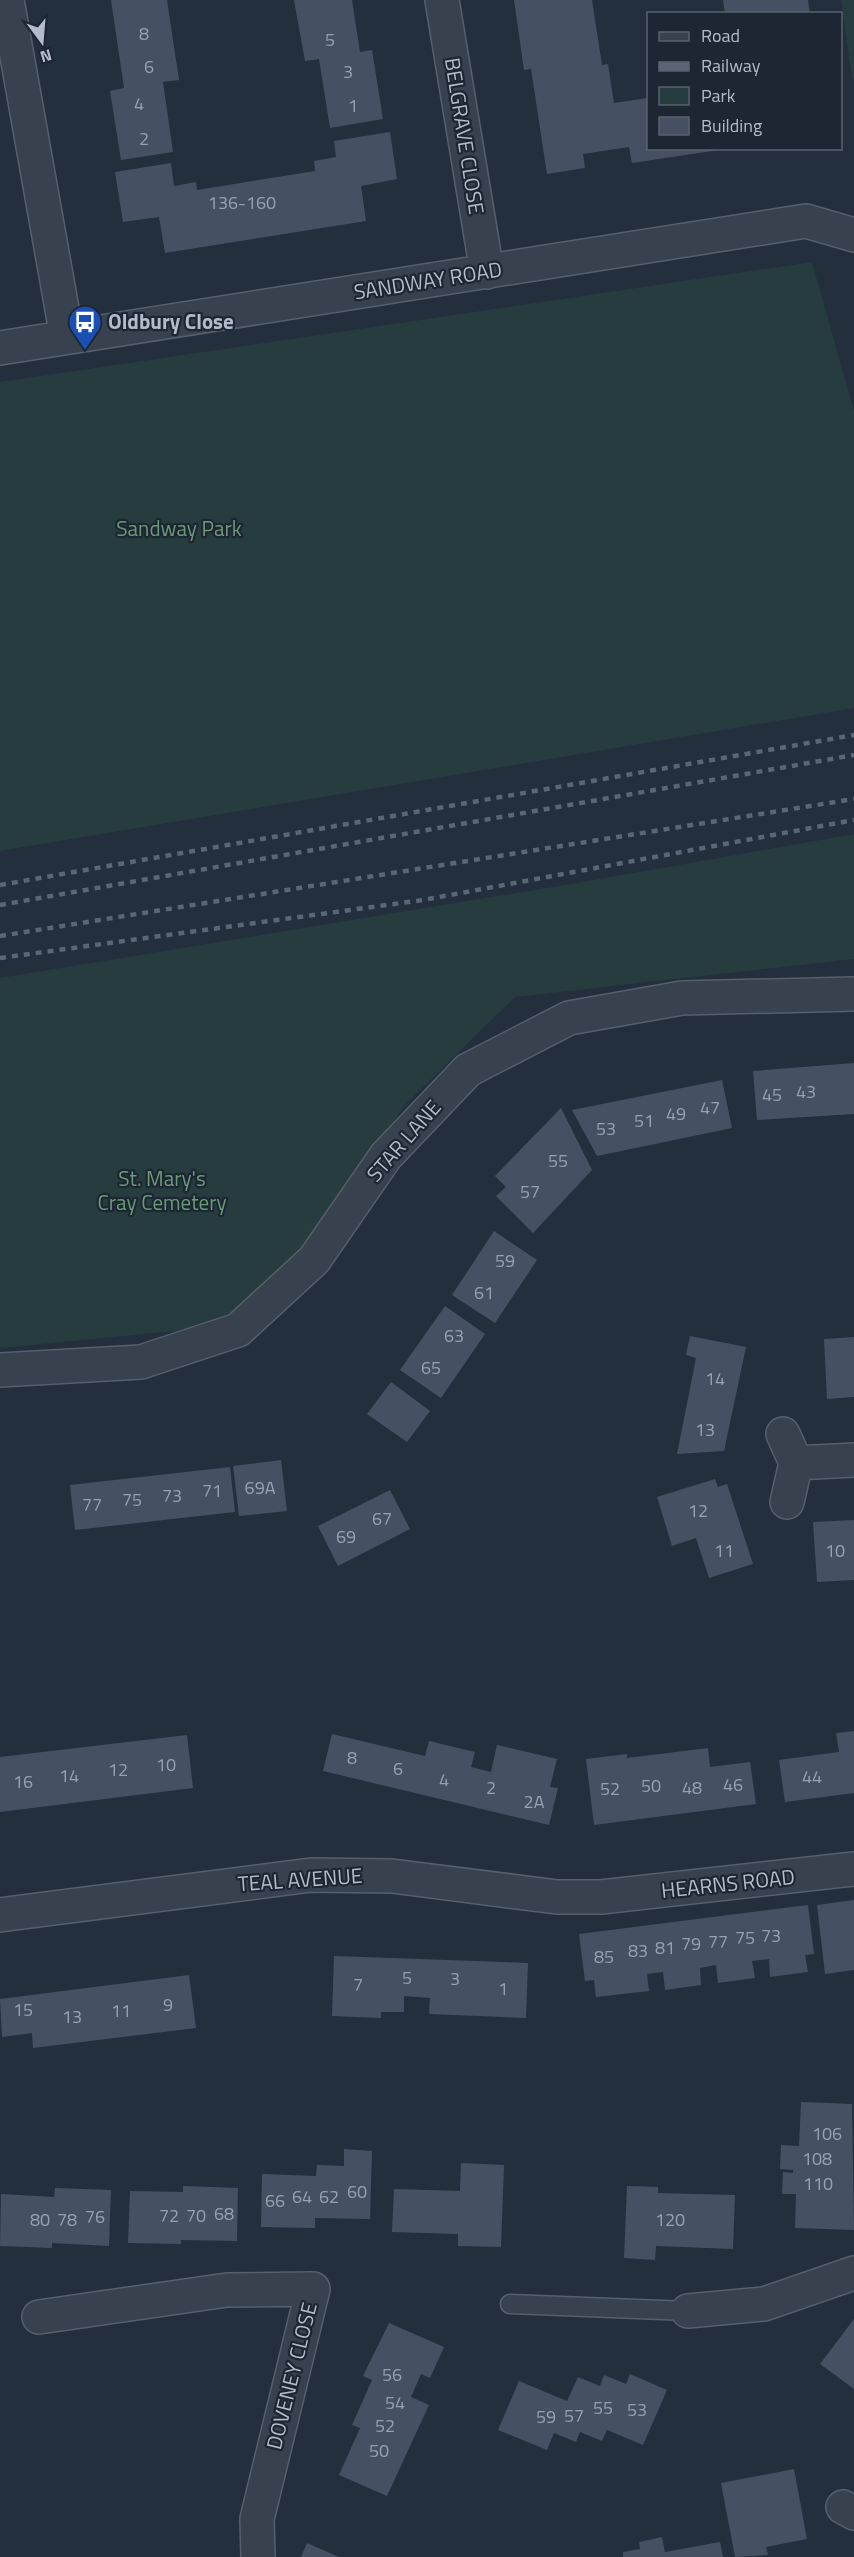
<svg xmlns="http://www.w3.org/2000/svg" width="854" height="2557" font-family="'Titillium Web',sans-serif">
<rect width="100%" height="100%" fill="#242f3e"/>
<path fill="#263c3f" d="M841,0h13v78l-2,1z
M812,262l42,149v297l-854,143v-469z
M854,834v125l-339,38 -110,108 -103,148 -32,39 -64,36 -206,20v-370l565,-93z"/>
<path fill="#455162" d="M111,0h56l12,80 -16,2 10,70 -52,8 -11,-69 14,-3z
M294,0h58l8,52 12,-2 11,69 -53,9 -11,-69 -14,2z
M514,0h78l10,65 6,-1 6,39 34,-5v50l71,2 -87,13 -3,-16 -46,7 2,14 -38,6 -16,-105 -7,1z
M723,0h85l2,14h-85z
M390,132l7,47 -36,7 5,35 -201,32 -6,-36 -36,5 -8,-50 56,-9 3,23 22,-4 1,8 118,-19 -1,-10 22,-4 -2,-16z
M854,1063v51l-97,6 -4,-49z
M722,1080l10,48 -135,28 -25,-46z
M561,1108l31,62 -59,63 -37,-37 10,-9 -11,-11z
M494,1231l43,29 -42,63 -43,-28z
M445,1306l40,28 -44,64 -41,-28z
M690,1336l56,11 -22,104 -47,3 19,-96 -10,-3z
M854,1337v60l-27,2 -3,-60z
M391,1382l39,29 -23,31 -40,-28z
M281,1460l6,51 -48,5 -6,-50z
M230,1467l5,45 -160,18 -5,-45z
M715,1479l3,8 9,-3 26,80 -44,14 -13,-40 -24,8 -15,-49z
M390,1490l20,39 -72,37 -20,-40z
M854,1520v60l-37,2 -4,-60z
M854,1731v62l-69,9 -6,-42 60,-8 -3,-19z
M332,1734l93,22 4,-15 46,11 -4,15 20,5 6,-27 60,14 -7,28 8,1 -9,37 -226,-54z
M187,1735l6,53 -193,24v-55z
M708,1748l2,19 40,-5 6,42 -162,21 -8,-66 41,-5v4z
M854,1900v70l-29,4 -8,-69z
M808,1905l6,49 -9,1 3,17 -38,5 -1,-18 -17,2 3,17 -37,5 -2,-18 -16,3 1,17 -36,5 -2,-18 -16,2 2,17 -53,6 -2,-17 -9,1 -6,-47z
M334,1956l194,7 -2,55 -97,-4 1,-16 -26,-2v16h-23v6l-49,-2z
M189,1975l7,53 -163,20 -1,-15 -30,4 -2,-38z
M801,2102l51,2 2,126 -59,-2 1,-34h-14l1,-22 10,1v-3l-13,-1 1,-24 18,1z
M344,2149l28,2 -2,68 -55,-1v10l-54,-1 1,-53 54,2 1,-11 27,1z
M461,2163l43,2 -3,82 -43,-1v-12l-66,-2 2,-43 66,2z
M183,2186l55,2 -1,53 -56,-1v4l-53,-1 2,-52 53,1z
M627,2186l31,1v6l77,2 -2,54 -77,-3 -1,14 -31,-2z
M55,2188l56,2 -2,56 -57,-3v5l-52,-2 1,-52 53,3z
M854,2319v70l-34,-25z
M389,2323l55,24 -14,31 -9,-4 -10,23 18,8 -42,91 -48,-21 21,-47 -8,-3 20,-45 -9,-4z
M630,2374l37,16 -24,55 -36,-15 -5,11 -22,-9 -4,10 -22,-9 -7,17 -49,-20 21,-49 48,20 11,-24 22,9 4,-11 22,9z
M794,2469l13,70 -41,8 2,8 -33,2 -14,-74z
M662,2537l3,15 55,-10 3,15h-100v-5l17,-3 -1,-7z
M307,2543l32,14h-38z"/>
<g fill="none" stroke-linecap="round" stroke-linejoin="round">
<g stroke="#565f6c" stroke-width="21">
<path id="service" d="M510,2304l178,7"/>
</g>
<g stroke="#565f6c" stroke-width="36">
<path id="minor" d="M7,0l60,337
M442,0l45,272
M0,348l806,-127 48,14
M783,1434l13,29 -9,39
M796,1463l58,-3
M0,1915l311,-40 81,1 165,21h44l253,-28
M688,2311l76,-7 90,-31
M39,2317l188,-27 86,-1 -56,230 1,38
M843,2507l11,6"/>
</g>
<g stroke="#565f6c" stroke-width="36">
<path id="tertiary" d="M0,1370l141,-8 97,-32 76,-70 72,-104 82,-86 101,-52 113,-20 172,-4"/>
</g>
<use href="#service" stroke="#38414e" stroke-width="18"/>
<use href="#minor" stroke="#38414e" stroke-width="33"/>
<use href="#tertiary" stroke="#38414e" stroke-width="33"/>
<path stroke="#5a6575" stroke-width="4.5" stroke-dasharray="6 6" stroke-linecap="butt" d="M0,885l854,-150
M0,905l854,-150
M0,936l854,-137
M0,958l423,-58 431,-80"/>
</g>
<defs>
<g id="bus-pin" transform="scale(1.725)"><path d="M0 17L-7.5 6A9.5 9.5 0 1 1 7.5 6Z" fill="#1a4fb4" stroke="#1d2633"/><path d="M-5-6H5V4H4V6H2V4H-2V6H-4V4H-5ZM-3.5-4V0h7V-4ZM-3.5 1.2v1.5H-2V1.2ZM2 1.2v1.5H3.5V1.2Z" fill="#fff"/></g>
</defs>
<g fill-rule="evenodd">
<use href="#bus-pin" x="85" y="322"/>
</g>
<g text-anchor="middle" stroke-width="4.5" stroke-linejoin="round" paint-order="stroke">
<g font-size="18" fill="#98a1af">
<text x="144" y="40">8</text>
<text x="330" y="46">5</text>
<text x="149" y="73">6</text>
<text x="348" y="78">3</text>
<text x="139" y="110">4</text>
<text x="353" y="112">1</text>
<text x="144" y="145">2</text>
<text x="242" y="209">136-160</text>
<text x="806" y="1098">43</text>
<text x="772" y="1101">45</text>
<text x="710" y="1114">47</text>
<text x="676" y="1120">49</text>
<text x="644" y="1127">51</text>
<text x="606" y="1135">53</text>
<text x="558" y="1167">55</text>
<text x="530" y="1198">57</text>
<text x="505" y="1267">59</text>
<text x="484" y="1299">61</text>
<text x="454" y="1342">63</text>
<text x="431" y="1374">65</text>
<text x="715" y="1385">14</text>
<text x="705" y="1436">13</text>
<text x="260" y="1494">69A</text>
<text x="212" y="1497">71</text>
<text x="172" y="1502">73</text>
<text x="132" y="1506">75</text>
<text x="92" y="1511">77</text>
<text x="698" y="1517">12</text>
<text x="382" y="1525">67</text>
<text x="346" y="1543">69</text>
<text x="724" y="1557">11</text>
<text x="835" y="1557">10</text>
<text x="352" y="1764">8</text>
<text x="166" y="1771">10</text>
<text x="398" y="1775">6</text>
<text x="118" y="1776">12</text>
<text x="69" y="1782">14</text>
<text x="812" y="1783">44</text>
<text x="444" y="1786">4</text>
<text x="23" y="1788">16</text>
<text x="733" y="1791">46</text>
<text x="651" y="1792">50</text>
<text x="491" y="1794">2</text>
<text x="692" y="1794">48</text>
<text x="610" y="1795">52</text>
<text x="534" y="1808">2A</text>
<text x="771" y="1942">73</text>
<text x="745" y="1944">75</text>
<text x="718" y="1948">77</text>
<text x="691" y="1950">79</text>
<text x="665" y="1954">81</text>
<text x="638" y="1957">83</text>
<text x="604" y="1963">85</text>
<text x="407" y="1984">5</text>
<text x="455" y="1985">3</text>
<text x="358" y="1991">7</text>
<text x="503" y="1995">1</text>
<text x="168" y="2011">9</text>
<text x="23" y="2016">15</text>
<text x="121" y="2017">11</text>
<text x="72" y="2023">13</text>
<text x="827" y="2140">106</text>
<text x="817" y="2165">108</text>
<text x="818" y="2190">110</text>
<text x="357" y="2198">60</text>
<text x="302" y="2203">64</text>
<text x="329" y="2203">62</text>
<text x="275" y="2207">66</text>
<text x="224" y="2220">68</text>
<text x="169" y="2222">72</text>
<text x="196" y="2222">70</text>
<text x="95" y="2223">76</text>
<text x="40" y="2226">80</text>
<text x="67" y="2226">78</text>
<text x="670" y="2226">120</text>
<text x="392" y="2381">56</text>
<text x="395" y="2409">54</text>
<text x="603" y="2414">55</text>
<text x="637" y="2416">53</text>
<text x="574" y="2422">57</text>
<text x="546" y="2423">59</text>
<text x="385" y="2432">52</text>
<text x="379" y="2457">50</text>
</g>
<g font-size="21" fill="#b4bcc9" stroke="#1d2633">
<text transform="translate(464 136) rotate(81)" y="7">BELGRAVE CLOSE</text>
<text transform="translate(428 281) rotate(-9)" y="7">SANDWAY ROAD</text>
<text transform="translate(404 1141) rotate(-49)" y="7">STAR LANE</text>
<text transform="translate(300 1880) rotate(-4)" y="7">TEAL AVENUE</text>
<text transform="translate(728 1884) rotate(-6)" y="7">HEARNS ROAD</text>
<text transform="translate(292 2376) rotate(-76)" y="7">DOVENEY CLOSE</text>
</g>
<g font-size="21" font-weight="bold" fill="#b4bcc9" stroke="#1d2633" text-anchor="start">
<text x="108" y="329">Oldbury Close</text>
</g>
<g font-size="21" fill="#6b9a76" stroke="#1d2633">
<text x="179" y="536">Sandway Park</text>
<text x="162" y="1186">St. Mary's<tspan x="162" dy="24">Cray Cemetery</tspan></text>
</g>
</g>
<rect x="647" y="12" width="195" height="138" fill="#1d2633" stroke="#59626f" stroke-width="1.5"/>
<rect x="659" y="32" width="30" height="9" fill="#38414e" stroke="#59626f" stroke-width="1.5"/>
<text x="701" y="42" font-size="18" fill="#b4bcc9">Road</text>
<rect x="659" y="62" width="30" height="9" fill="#5a6575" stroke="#59626f" stroke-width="1.5"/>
<text x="701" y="72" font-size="18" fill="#b4bcc9">Railway</text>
<rect x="659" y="87" width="30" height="18" fill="#263c3f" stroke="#59626f" stroke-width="1.5"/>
<text x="701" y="102" font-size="18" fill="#b4bcc9">Park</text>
<rect x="659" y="117" width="30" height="18" fill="#455162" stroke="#59626f" stroke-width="1.5"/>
<text x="701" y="132" font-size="18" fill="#b4bcc9">Building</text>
<g transform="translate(42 42) rotate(164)" stroke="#1d2633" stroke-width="4.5" paint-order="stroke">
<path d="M0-4.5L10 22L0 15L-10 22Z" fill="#b4bcc9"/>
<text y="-9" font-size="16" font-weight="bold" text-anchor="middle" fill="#b4bcc9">N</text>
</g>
</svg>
